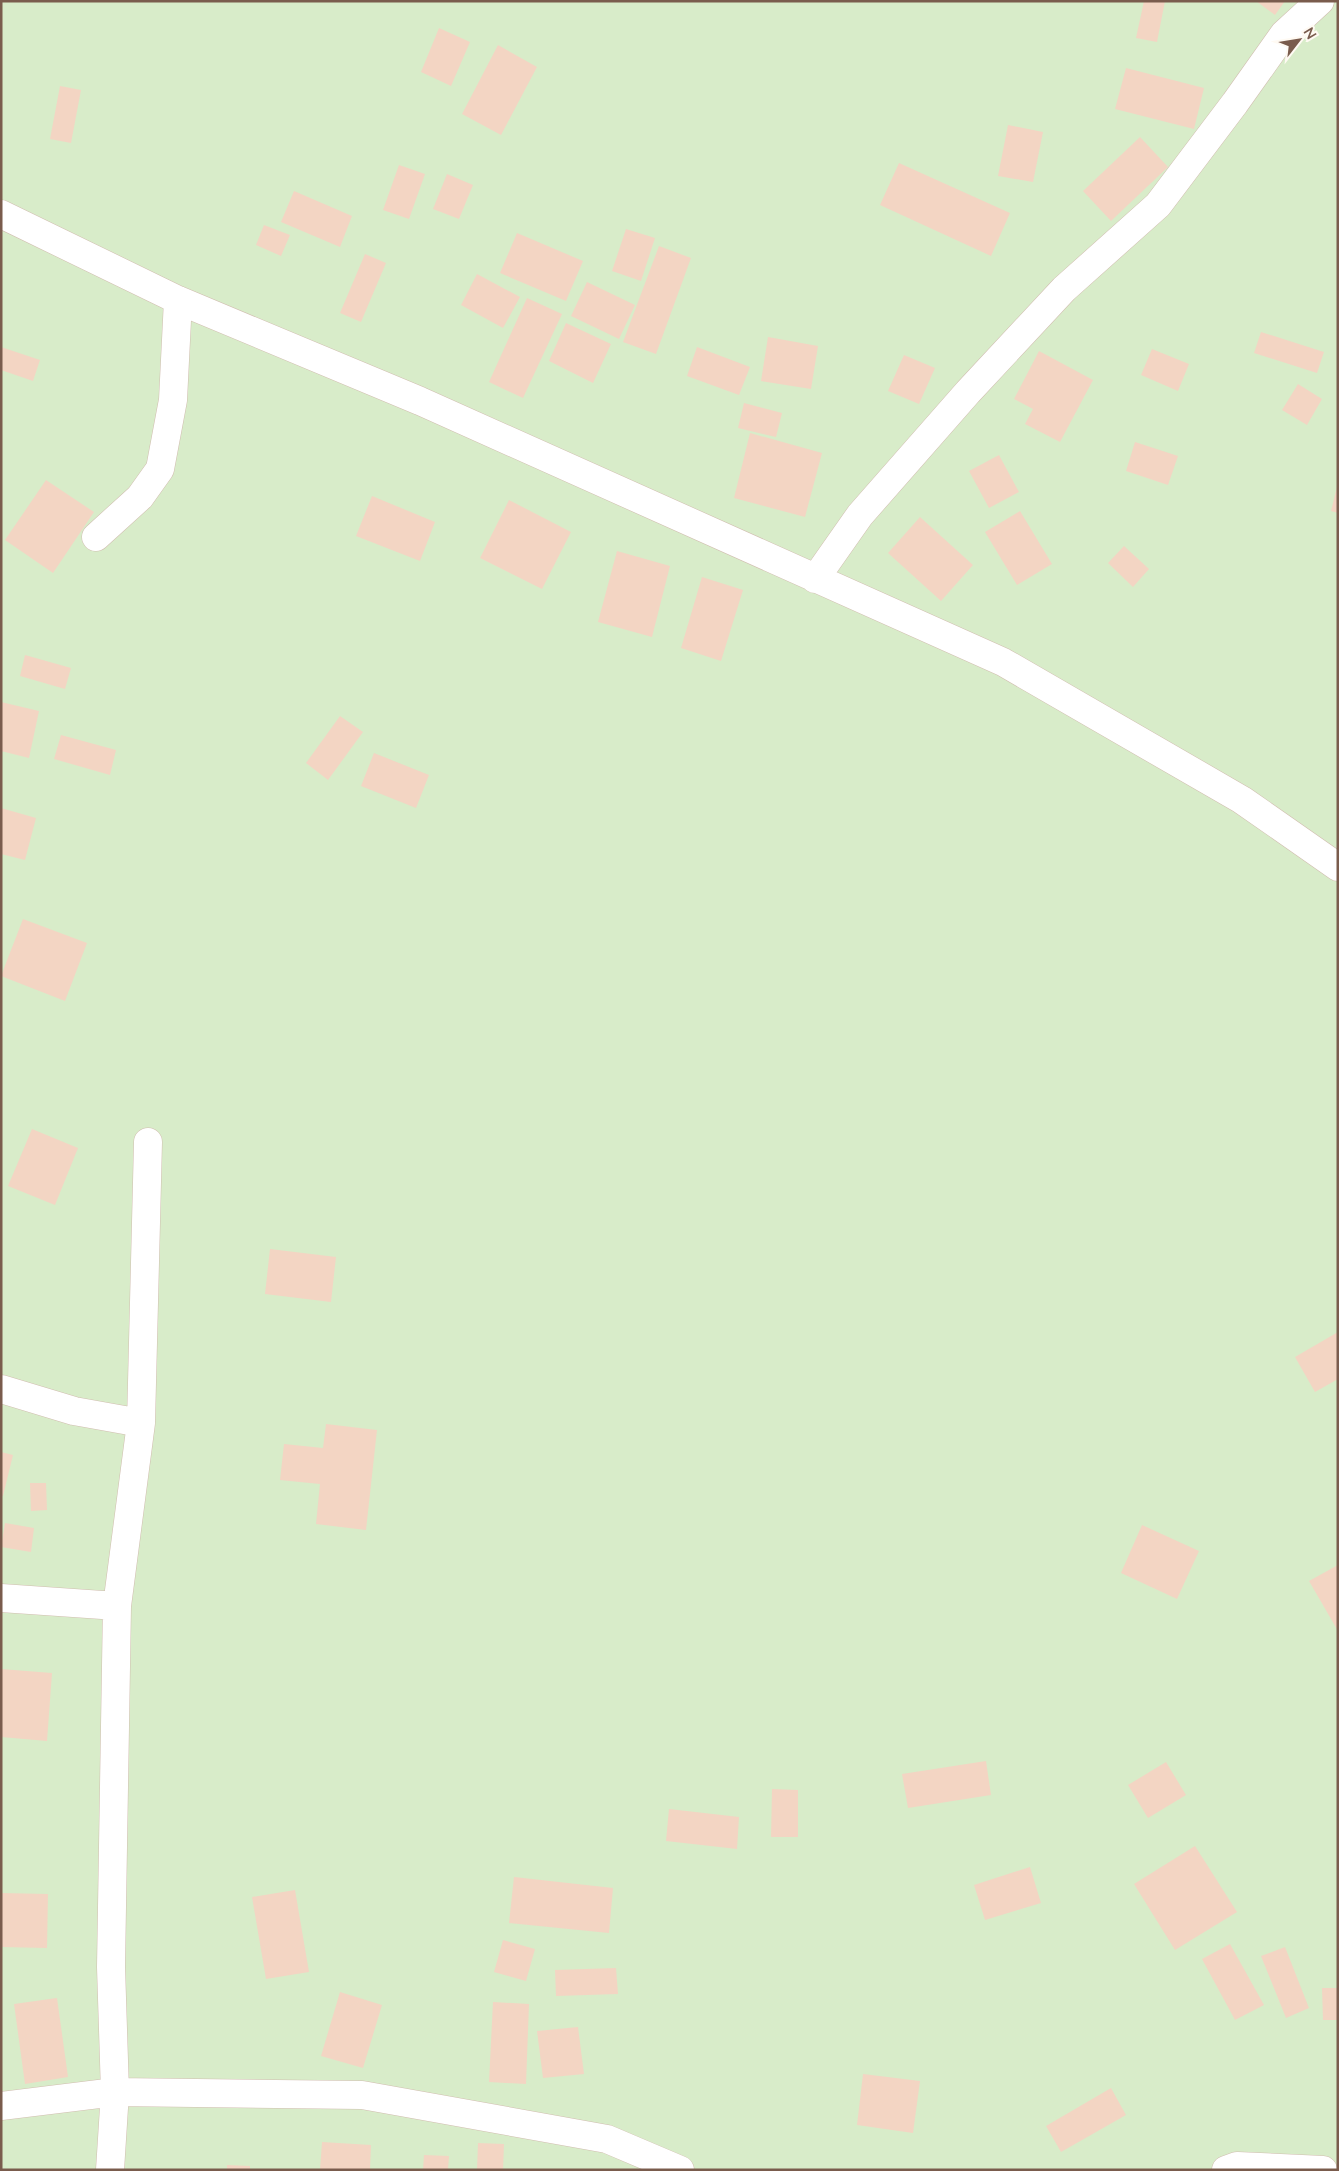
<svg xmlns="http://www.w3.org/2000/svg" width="1339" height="2171" font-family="Lato,sans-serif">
<rect width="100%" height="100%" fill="#fdf6ec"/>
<path fill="#d8ecc9" d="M1,1h1337v2169h-1337z"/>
<path fill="#f3d5c3" d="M1144,1h21l-8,41 -21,-4z
M1256,1h29l-10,14z
M439,28l31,14 -19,44 -30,-14z
M498,45l39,22 -36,68 -39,-21z
M1126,68l78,20 -10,41 -79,-20z
M60,86l21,4 -10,53 -21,-4z
M1008,125l35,7 -10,50 -35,-6z
M1140,137l28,30 -57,54 -28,-30z
M899,163l111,50 -19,43 -111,-51z
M399,165l26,9 -16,45 -26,-9z
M447,174l26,11 -14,34 -26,-10z
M294,191l58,25 -12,31 -59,-25z
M264,225l26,10 -9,21 -25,-11z
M626,229l29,9 -14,43 -29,-10z
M517,233l66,28 -17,40 -66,-28z
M659,246l32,12 -35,96 -33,-12z
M365,254l21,9 -25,59 -21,-9z
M477,274l43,23 -17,31 -42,-23z
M587,282l48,23 -16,34 -48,-23z
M527,298l35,16 -39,84 -34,-16z
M566,323l45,21 -18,39 -44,-22z
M1261,332l63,20 -7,21 -63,-20z
M768,337l50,9 -7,43 -50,-8z
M1,347l39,13 -7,21 -32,-11z
M697,347l53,20 -11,28 -52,-19z
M1152,349l37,15 -11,27 -37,-16z
M1039,351l54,29 -33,62 -35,-18 8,-15 -19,-10z
M904,355l31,13 -16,36 -31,-13z
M1298,384l24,15 -15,26 -25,-15z
M744,403l38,10 -6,24 -38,-9z
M750,433l72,20 -17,64 -71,-19z
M1135,442l43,14 -10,29 -42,-14z
M999,455l20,37 -30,16 -20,-37z
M46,480l48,32 -41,61 -48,-33z
M1337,487h1v26l-7,-2z
M372,496l63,26 -15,39 -64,-25z
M509,500l62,32 -29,57 -62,-31z
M1020,511l32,53 -35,21 -32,-53z
M920,517l53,48 -32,36 -53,-48z
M1124,546l25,23 -16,18 -25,-24z
M617,551l53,15 -18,71 -54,-15z
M702,577l41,13 -22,71 -40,-13z
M25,655l46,13 -6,21 -45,-13z
M1,702l38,9 -10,47 -28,-7z
M340,716l23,16 -35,48 -22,-17z
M61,735l55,15 -6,25 -56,-16z
M374,753l55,22 -13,33 -55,-22z
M1,808l35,10 -11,42 -24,-6z
M23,919l64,24 -22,58 -64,-25z
M32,1129l46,19 -23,57 -47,-19z
M270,1249l66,8 -5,45 -66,-8z
M1338,1332v47l-23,13 -20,-35z
M326,1424l51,6 -11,100 -50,-6 4,-40 -40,-4 4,-36 39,4z
M1,1452l12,3 -10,41h-2z
M30,1483h16l1,27 -16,1z
M5,1523l29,5 -3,24 -30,-5z
M1142,1525l57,26 -22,48 -56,-26z
M1338,1565v66l-29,-50z
M1,1669l51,4 -5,68 -46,-4z
M986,1761l5,34 -83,13 -6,-34z
M1166,1762l20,33 -38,23 -20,-33z
M772,1789l26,1v47h-27z
M669,1809l70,8 -2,32 -71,-8z
M1195,1846l42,66 -62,38 -41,-66z
M1030,1867l11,36 -56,17 -11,-35z
M514,1877l99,11 -4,45 -100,-10z
M295,1890l14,82 -43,7 -14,-82z
M1,1893l47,1 -1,54 -46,-1z
M503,1940l32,9 -9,32 -32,-9z
M1230,1944l34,61 -29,15 -33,-61z
M1285,1947l24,61 -23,10 -25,-62z
M616,1968l2,26 -62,2 -1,-26z
M1322,1988h16v32h-15z
M340,1992l42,13 -19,63 -42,-12z
M57,1998l11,79 -43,7 -11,-80z
M493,2002l36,2 -3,80 -37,-2z
M578,2027l6,47 -41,4 -6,-47z
M863,2074l57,7 -7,52 -56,-8z
M1111,2088l15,27 -65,37 -15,-26z
M322,2142l49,3 -1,25h-50z
M478,2143l26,1 -1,26h-26z
M424,2155l25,1 -1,14h-25z
M227,2165l23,1v4h-23z"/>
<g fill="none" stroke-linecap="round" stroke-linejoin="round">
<g stroke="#d1beb0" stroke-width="29">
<path id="street" d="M1,214l177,86 242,101 583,261 239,138 96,67
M96,537l44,-40 20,-28 13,-69 5,-100
M815,579l45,-64 108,-123 96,-103 94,-84 77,-102 49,-69 36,-33
M1,1389l73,22 67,12
M1,1598l116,8
M1,2106l114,-14 247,3 245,44 73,31
M110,2170l5,-78 -4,-125 6,-361 24,-183 7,-281
M1226,2170l11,-4 86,4"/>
</g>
<use href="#street" stroke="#fff" stroke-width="28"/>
</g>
<rect width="1339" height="2171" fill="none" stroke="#7a5c4d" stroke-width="5"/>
<g transform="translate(1299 40) rotate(59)" stroke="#fffaf3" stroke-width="4" paint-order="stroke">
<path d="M0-4L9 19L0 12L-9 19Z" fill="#7a5c4d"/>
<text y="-8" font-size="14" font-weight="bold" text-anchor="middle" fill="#7a5c4d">N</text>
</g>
</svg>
